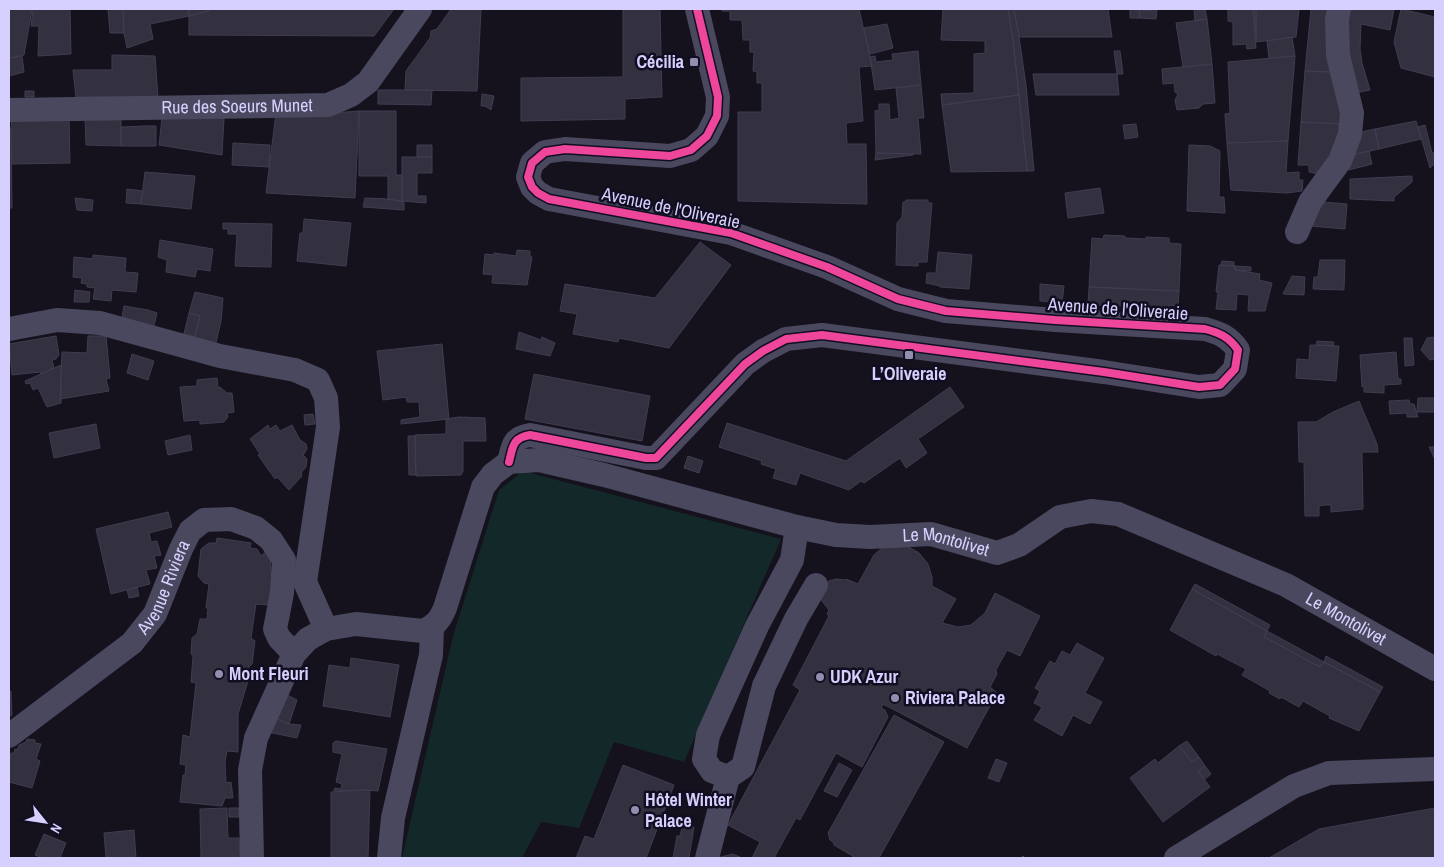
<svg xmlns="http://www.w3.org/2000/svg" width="1444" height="867" font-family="'Archivo Narrow',sans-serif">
<rect width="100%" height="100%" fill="#15121d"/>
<path fill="#122829" d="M523,471l258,68 -97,223 -70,-20 -35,86 -38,-6 -19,36h-120l51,-222 46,-146z"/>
<path fill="#33303f" stroke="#413c51" d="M9,9h23l-8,46 -15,3z
M33,9h37l1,45 -33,2 1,-30h-8z
M108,9h15l1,24h-14z
M123,9h66v7l-39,8 3,15 -26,9 -3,-15z
M189,9h20v2l-20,5z
M209,9h185l-20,27 -185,-1v-19l20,-5z
M451,9h30l-4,82 -72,-1 1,-19 24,-33 1,-7 6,-2z
M623,9h37l2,88 -37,2v20l-104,2v-43l102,-1z
M722,9h137l13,57 -13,1 4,54 -17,2 1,21h19l1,60 -129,-3v-89h24v-29h-5v-11l-4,-1 1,-19h-4v-12h-7l-1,-20h-12v-9h-8z
M943,9h65l5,31 6,55 -77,10 -1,-11 33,-1v-39l11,-1v-12l-44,-1z
M1008,9h6l5,28 7,48 8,86h-7l-14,-131z
M1014,9h94l4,28h-93z
M1130,9h9l1,9h-10z
M1194,9h11l2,10 -12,2z
M1228,9h25l3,39 -9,1 -1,-5 -13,1v-23l-5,-1z
M1253,9h3v30z
M1256,9h43l-3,28 -40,5z
M1311,9h21v63l-27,-1z
M1348,9h46l-4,21 -29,-6 -1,25 2,14 8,27 -15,3 -10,-30z
M1401,9l34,8v60l-34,-9 -7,-26z
M1139,10h18l-1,9 -16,-1z
M1207,19l5,45 -29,3 -7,-44z
M887,24l6,24 -23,6 -6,-26z
M1292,37l3,19 -26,2 -2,-17z
M918,51l3,34 -46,5 -5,-33 5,-1 1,6 17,-2 -1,-6z
M1114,51h6l3,23h-6z
M112,55l43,1 3,41h-82l-3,-27h39z
M22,56l2,16 -15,4v-18z
M1295,56l-7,85 -61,2 -2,-29 5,-1 -2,-51z
M1212,64l3,39 -12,1 -4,4 -22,2 -2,-10 3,-6 -3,-2 -1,-9 -11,1 -1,-15z
M1305,71l27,1 11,52 -42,-2z
M1033,74h84l2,21h-83z
M921,85l3,33h-6l3,36 -45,-1 -1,-42 4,-1v-6h10l1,16 9,-2 -3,-30z
M378,90h54l-1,15 -53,-1z
M25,91h9v6h-9z
M482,94l12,2 -3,14 -6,-4h-4z
M1019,95l8,76 -76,1 -9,-67z
M359,111h37v64h6v26l-14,-2v-23h-29z
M359,111l-4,87 -89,-5 10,-80 32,2z
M69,118l1,45 -58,1 -1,-34 -2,-1h2l1,-10z
M85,118h36v28l-35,-1z
M162,118h62l-2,37 -63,-10z
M1416,121l5,18 -42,10 -4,-20z
M1301,122l42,2 -3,22 -22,28 -9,-2v-7h-11z
M1136,124l2,13 -13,2 -2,-14z
M1425,125l7,28h2l1,4v6l-5,5 -12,-41z
M144,126h12v20h-35v-19z
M1375,129l4,20 -27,6 4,-22z
M9,130h2l1,78h-3z
M1288,141l-2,32 13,-1v8h4l-1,11 -15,2 -56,-3 -4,-47z
M233,143l37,2 -1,22 -37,-2z
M417,145h15v12h-15z
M1189,145l21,1 10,5 -1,46h5l1,16 -38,-2z
M1369,151l3,13 -23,6 -4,-3 7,-12z
M876,153l38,1 -1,1 -38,5z
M402,157h30v16h-15v23h9v7l-24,-2z
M145,172l50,4 -4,33 -50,-5z
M1412,176v6l-18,15v4l-44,-2v-20z
M1100,188l4,25 -36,5 -3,-25z
M127,189l16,2 -2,13 -15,-1z
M75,198l18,2 -1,11 -15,-1z
M365,198l23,1 16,3v8l-41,-3z
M906,200h22v3h4l-5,59h-9v4l-22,-1 1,-42 5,-6 1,-15h2z
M1324,202l23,2 -2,25 -35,-3z
M304,219l47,4 -5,43 -49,-5 3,-28h3z
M223,223l49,1 -1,43 -36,-1 2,-32h-9v-5h-5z
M1104,235l21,1v2l21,1v-2l23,1v5l12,1 -2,47 -90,-4 3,-49 11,1z
M160,240l53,9 -3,22 -13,-2 -2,8 -29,-5 1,-12 -9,-3z
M700,242l31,23 -62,83 -50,-10 -1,4 -45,-8 4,-20 -17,-3 5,-27 90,14z
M517,250l13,1v6h2l-5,28 -35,-2 1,-8 -10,-1 2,-20 9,1v-2l22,3z
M938,252l34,3 -3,34 -29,-2v-1l-14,-3 1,-10h9z
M93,255l33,3 -1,14 13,1 -2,19 -24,-2 -1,11 -18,-2 2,-11 -8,-1v-3l-6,-1 1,-5 -9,-1 1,-20 19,2z
M1320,260h25l-1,30 -31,-1 1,-12h4z
M1222,261l12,1v4l-13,-1z
M1219,265l16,1v4l25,4 -1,6 13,3 -7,28h-17l1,-16 -12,-1 -1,16 -20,-1 2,-17h-2z
M1235,266l16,1v4l-16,-1z
M1292,276l13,1 -1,18 -21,-1z
M1040,284l24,2 -2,17 -22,-2z
M1089,287l90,4 -1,15 -9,-1 -1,8 -16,-6 -64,-2z
M75,290l15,2 -1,10h-15z
M195,292l28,6 -2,23 -6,26 -21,-6 6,-25 -11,-3z
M124,306l24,4 9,3 -4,17 -32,-7z
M189,313l11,3 -6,25 -11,-3z
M519,332l22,8 1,-3 13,6 -5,13 -34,-7z
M56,336l3,19 -3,4 -4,1 2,8 -13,6 -1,-2 -28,3 -3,-31z
M88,336h18l4,42 -4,1 3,12 -49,8 2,-47 25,1z
M1435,337v22l-5,1 -9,-10 6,-12z
M1404,338h8l2,27 -9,1z
M1317,341l17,1 -1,4 -17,-1z
M442,344l7,75 -48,5v-4l19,-3 -1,-15h-12l-1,-5 -23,3 -6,-49z
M1310,345l29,1 -3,35 -40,-3 1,-19 12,1z
M1396,352l2,27h3v5l-17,1v8l-20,-1v-6l-2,1 -2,-32z
M132,354l22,7 -6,19 -21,-7z
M61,365v38l-14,4 -9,-19 -5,2 -3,-7 -4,1 -1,-3z
M534,374l116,22 -8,45 -117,-22z
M217,378l1,10 2,-1 7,6h5l2,19 -7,1 1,4 -4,5 -24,2v-4l-16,1 -4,-34 17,-1v-6z
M950,387l14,20 -46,32 9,14 -21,15 -6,-10 -36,25 -3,-2 -12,9 -49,-17 -4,12 -23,-7 3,-9 -15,-5 1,-3 -43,-14 8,-24 119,38z
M1418,398h17v14h-18z
M1409,400l1,4h4l4,13h-11v-4l-17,1 -1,-13z
M1359,401l18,43 1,8h-16l1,57 -32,3v-7h-6l-6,1v10h-14l-1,-54h-5l-1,-40h18l17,-10z
M313,414l2,10 -10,1 -1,-10z
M459,417l26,1 1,23h-23v30l-2,4 -45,1 -1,-41 31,-1v-15z
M96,424l4,24 -46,10 -5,-25z
M268,425l2,4 6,-4 4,6 12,-6 8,15 6,4 1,5 -4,6 4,4 -1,8 -5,6 1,3 -13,14 -12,-13 -2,2 -17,-24 2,-1 -10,-15z
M190,435l2,15 -24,5 -3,-14z
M408,436h7l1,39h-7z
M1429,447h6v13l-2,-5z
M688,456l15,5 -4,12 -15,-5z
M168,512l4,15 -23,6 2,9 6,-1 4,14 -7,1 3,12 -11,2 4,14 -39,10 -15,-65z
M217,538l34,5 -1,5 7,1 4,7 8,-7 3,32 -4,24 -12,-1 -5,34 4,3 -3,23 -5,5 -1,11 2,1 -10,33v38l-11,-1 -2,11 1,21 5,-1 2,16h-8l-3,8 -42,-4 3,-27h2l1,-10 -6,-1 3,-29 7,2 6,-54 -5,-1 2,-25 -2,-4 1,-15 5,-4 3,-15h7l1,-11h-2l3,-24 -5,-1 -6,-7 3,-27 8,-6h7z
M907,546l12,7 9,11 4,13v9l24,13 -14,24 16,4 13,-2 14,-12 10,-20 45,23 -20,40 -13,-6 -11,20 1,4 -7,13 7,6 -30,55 -84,-44 -2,4 4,2 3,7 -26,50 -26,-14 -36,67 -4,-2 -22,40h-22l8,-16 -32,-17 72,-135 -7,-5 36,-69 -2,-2 2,-4 -7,-9 -1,-7 4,-9 4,-4 7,-2 9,1 1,-1 12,5 16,-29 8,-7z
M1195,584l75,41 -3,6 -75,-42z
M137,587l2,9 -10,2 -2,-8z
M1192,589l75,42 -3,6 56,30 4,-5 56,30 -21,39 -30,-13 1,-2 -27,-15 -4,6 -18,-10 -1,2 -11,-6 1,-2 -28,-16 4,-6 -29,-15 -1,2 -46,-26z
M1267,631l57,31 -4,5 -56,-30z
M1077,643l27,15 -19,35 17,9 -12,22 -17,-9 -11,21 -28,-16 8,-13 -8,-4 6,-12 -5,-3 15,-27 5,3 7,-13 8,4z
M1326,656l57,31 -3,5 -56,-30z
M351,658l48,7 -9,52 -67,-11 6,-41 21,3z
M11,691l1,24 -3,2v-25z
M287,695l10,5 -8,24 -14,-6z
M894,715l50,27 -65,116h-23l-22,-13v-2l-4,-3 -2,-7z
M275,718l14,6 12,1 -4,13 -29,-6z
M27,739l8,1v3l6,1 -5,15 4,2 -8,27 -23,-6v-19l2,-10h3l1,-4h3l1,-4 7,-3z
M336,741l51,8 -9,42 -12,-1 -32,1 1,-3 6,1 1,-5 -6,-2 6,-28 -9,-2v-9z
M1187,741l12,16 -7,5 -13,-16z
M1179,746l13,16 7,-5 6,9 -7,5 12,16 -47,35 -33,-44 25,-19 3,4z
M996,759l11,4 -8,19 -11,-4z
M839,763l13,7 -15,27 -13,-6z
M623,765l51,20 -28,73h-70l9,-22 9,3z
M1205,766l6,8 -7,6 -6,-9z
M366,790h4l-2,68h-37v-66z
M227,808l1,30h11l1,20h-39l-1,-49z
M229,808h10v9h-10z
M1435,808v50h-166l50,-29z
M683,824l11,3 -5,31h-16l4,-22h3z
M134,830l2,28h-30l-2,-25z
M44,834l22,9 -6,15h-16l-9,-3z
M733,854l9,4h-25z"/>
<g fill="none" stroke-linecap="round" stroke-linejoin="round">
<path stroke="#444f5d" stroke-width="3" stroke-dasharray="2.5 4" stroke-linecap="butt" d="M1022,858l3,-1 1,1"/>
<g stroke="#49485e" stroke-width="24">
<path id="s1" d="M9,110l319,-5 23,-10 17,-13 52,-73"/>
<path d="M1297,232l13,-30 30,-41 10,-27 2,-21 -14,-58 -1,-36 2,-10"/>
<path d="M9,329l48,-9 43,3 120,33 75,14 23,10 8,18 2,29 -23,155 21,47"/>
<path d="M509,462c4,-15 3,-24 21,-27l116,23h10l89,-94 18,-13 23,-12 36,-4 282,37 95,15 21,-2 15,-16 3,-19c-9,-13 -18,-17 -33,-21l-150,-9 -109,-9 -48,-12 -71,-32 -96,-34 -182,-34 -11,-6 -6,-6 -4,-10 4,-14 13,-11 20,-3 105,7 21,-6 16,-14 10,-20 1,-19 -21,-88"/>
<path d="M797,527l-5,33 -35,66 -49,109 -4,24 8,12 16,6 15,-10 21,-81 32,-67 20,-34"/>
<path id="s2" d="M9,736l123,-93 23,-29 26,-65 9,-18 14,-11 27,-1 25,9 15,12 13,20 -2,33 -7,36 4,9 15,16"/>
<path id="s3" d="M252,858l-2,-88 6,-32 38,-84 14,-15 18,-10 30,-5 67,7c12,-5 17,-11 22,-23l38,-121 10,-13 16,-12 30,-2 65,15 193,52 39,8 34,2 61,-3 66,19 22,-8 41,-28 31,-6 27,3 168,71 149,84"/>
<path d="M389,858l4,-40 38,-163 1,-27"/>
<path d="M707,858l21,-81"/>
<path d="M1176,858l118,-72 35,-13 106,-4"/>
</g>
<g stroke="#120e22" stroke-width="11">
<path id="cycleway" d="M509,462c4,-15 3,-24 21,-27l116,23h10l89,-94 18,-13 23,-12 36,-4 282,37 95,15 21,-2 15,-16 3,-19c-9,-13 -18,-17 -33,-21l-150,-9 -109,-9 -48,-12 -71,-32 -96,-34 -182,-34 -11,-6 -6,-6 -4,-10 4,-14 13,-11 20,-3 105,7 21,-6 16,-14 10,-20 1,-19 -21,-88"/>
</g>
<use href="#cycleway" stroke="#ed469a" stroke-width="8"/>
</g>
<g fill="#928eaf" stroke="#120e22" stroke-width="2">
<rect x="689" y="57" width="10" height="10" rx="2.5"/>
<rect x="904" y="350" width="10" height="10" rx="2.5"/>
<circle cx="219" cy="674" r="5"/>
<circle cx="820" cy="677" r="5"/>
<circle cx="895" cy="698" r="5"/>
<circle cx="635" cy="810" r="5"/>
</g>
<g text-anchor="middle" stroke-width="5" stroke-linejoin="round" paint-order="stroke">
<g font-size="18" font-weight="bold" fill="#d6d0fe" stroke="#120e22" text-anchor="start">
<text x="684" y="68" text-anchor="end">Cécilia</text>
<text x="909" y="380" text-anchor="middle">L’Oliveraie</text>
<text x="229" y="680">Mont Fleuri</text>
<text x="830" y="683">UDK Azur</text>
<text x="905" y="704">Riviera Palace</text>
<text x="645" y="806">Hôtel Winter<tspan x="645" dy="21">Palace</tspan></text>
</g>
<g font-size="18" fill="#d6d0fe" stroke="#120e22">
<text dy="6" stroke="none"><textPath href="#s1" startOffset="228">Rue des Soeurs Munet</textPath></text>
<text transform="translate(671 208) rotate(12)" y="6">Avenue de l'Oliveraie</text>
<text transform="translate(1118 309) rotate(4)" y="6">Avenue de l'Oliveraie</text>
<text dy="6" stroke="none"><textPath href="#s3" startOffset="995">Le Montolivet</textPath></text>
<text dy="6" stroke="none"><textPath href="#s2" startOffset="219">Avenue Riviera</textPath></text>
<text dy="6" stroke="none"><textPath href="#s3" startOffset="1431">Le Montolivet</textPath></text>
</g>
</g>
<rect width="1444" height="867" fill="none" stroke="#d6d0fe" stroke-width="20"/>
<g transform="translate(45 822) rotate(120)" stroke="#120e22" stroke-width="4" paint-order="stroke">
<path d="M0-4L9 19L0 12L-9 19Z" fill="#d6d0fe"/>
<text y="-8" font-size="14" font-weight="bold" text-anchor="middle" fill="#d6d0fe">N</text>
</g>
</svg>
